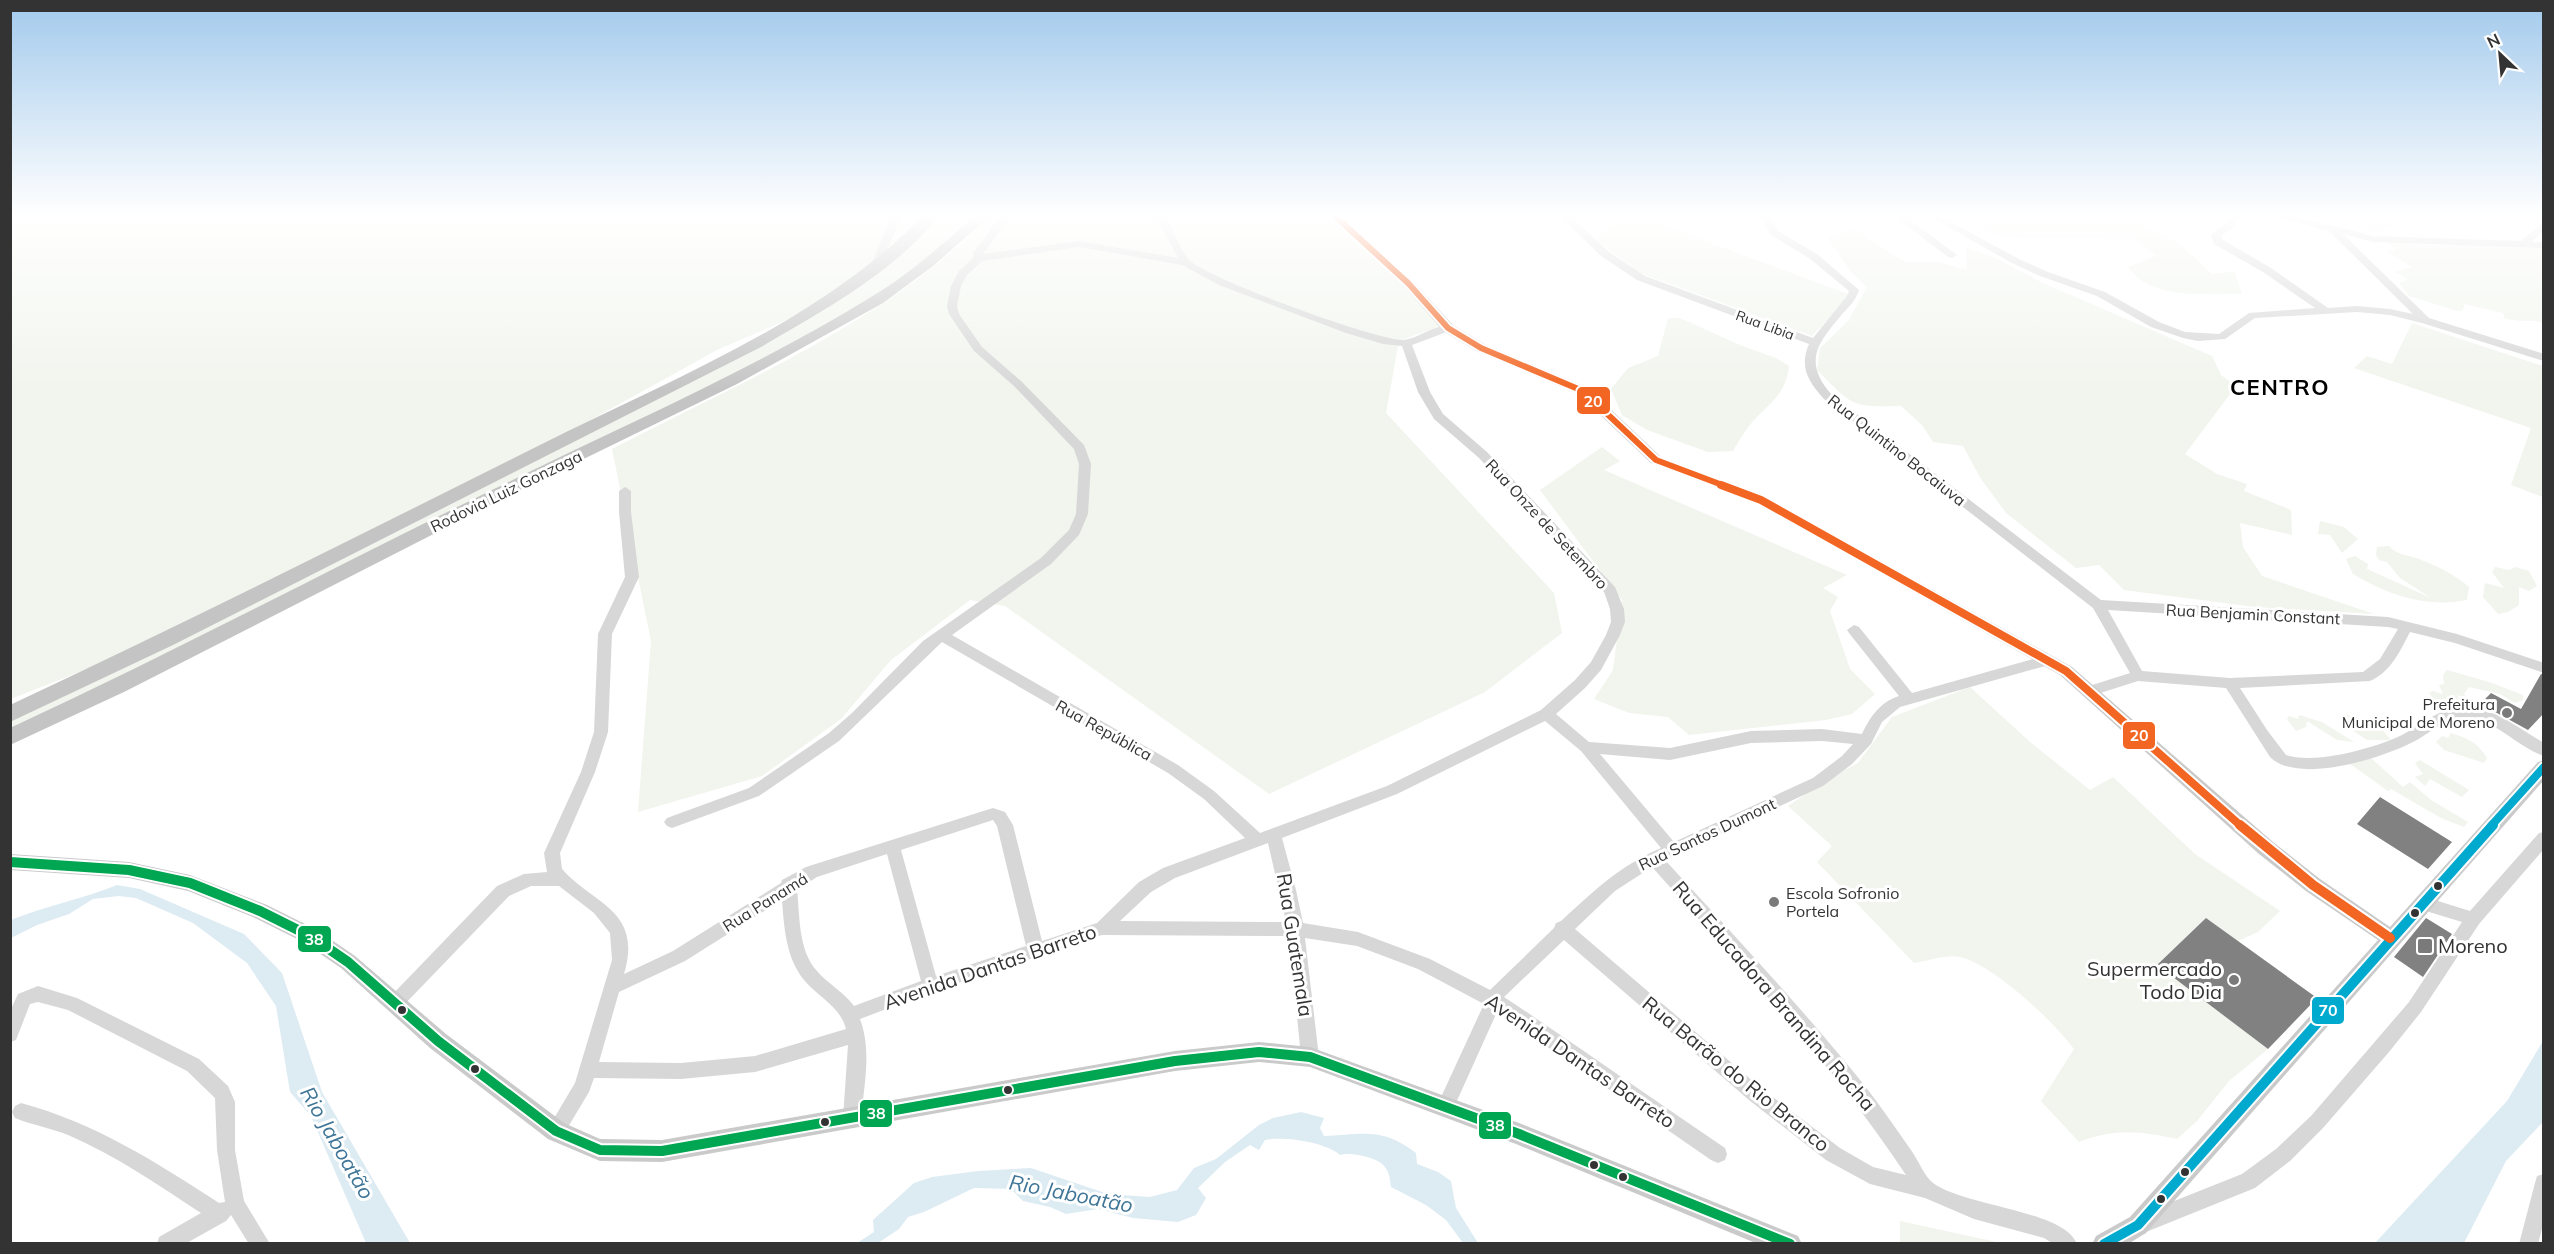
<svg xmlns="http://www.w3.org/2000/svg" width="2554" height="1254" font-family="Mulish,sans-serif">
<rect width="100%" height="100%" fill="#fff"/>
<path fill="#f1f5ed" d="M11,216h882l-17,46 34,-21 23,-25h51l-95,74 -144,82 -734,365v-25l706,-346 74,-48 -74,32 -251,139 -339,164 -116,46z
M898,216h31l-22,24 -27,18z
M990,216h340l65,59 45,51 -41,15 -13,72 168,180 8,40 -77,59 -216,102 -264,-188 -35,-6 -79,60 -50,59 -79,57 -124,36 13,-171 -39,-192c131,-68 274,-127 378,-233z
M1626,216h12l213,79 -39,41 -172,-63 -45,-34z
M2350,216h127l7,7 -102,3 3,7 -14,-2 -6,-9 -13,-1z
M2126,219l53,24 33,31 22,-3 8,23c-37,-1 -90,7 -114,-27l28,-11 -21,-17 -118,-1 -38,-8 16,-9z
M1854,229l51,33h34l28,8 -1,-22 28,9 49,26 169,73 9,19 15,11 -51,68 32,20 30,10 -3,7 47,19 1,25 -52,-12 3,24 19,29 112,38 -119,-7 -131,-17 -25,-25 -23,3 -70,-55 -25,-34 -18,-33 -30,-4 -11,-17 -21,-19c-51,1 -48,0 -84,-36l3,-22 28,-27 19,-34 -16,-15 -24,-35z
M2388,242c51,5 107,2 155,4v76c-16,-3 -21,1 -39,-4l-1,-5 -38,-9 -3,7h-5l-48,-15 -10,-13 9,-4 -13,-7 17,-5 -28,-17 12,1z
M1668,318h12l60,27 36,13 13,8c-3,25 -15,34 -32,51 -10,10 -17,22 -24,34l-25,1 -61,-22 -25,-15 -11,-26 17,-21 30,-12z
M2412,323l131,43v131l-32,-12 20,-57 -177,-60 13,-12 25,8z
M1602,447l18,14 -16,9 243,105 -24,13 15,9 -8,14 20,58 25,25 -23,20 -26,6 -137,15 -21,-18 -39,-4 -35,-14 19,-29 9,-70 -82,-110z
M2320,521l24,6 14,12 -16,14 -12,-18 -12,-1z
M2389,546c7,9 20,9 30,13 18,7 35,15 50,28l-2,13c-41,8 -79,-5 -114,-26l-7,-15 9,-3 13,8 -1,5 64,29 -31,-20 -13,-16 -8,-2 -3,-5 1,-8z
M2495,567l14,3 7,-3 13,4 8,15 -8,5 -10,-4v18l-11,7 -10,2 -15,-17 2,-14 19,5 -12,-16z
M2447,670l42,12 34,13v5l-8,3 -15,-9 -31,-7 -5,7 6,6 -13,-5 3,6 -21,5 -10,-13 4,-2 10,3 -4,-9 5,-1 -1,-9z
M1970,687l60,55 60,48 23,-13 82,77 85,57 -22,21 -20,9 -32,-23 -49,47 111,84 -39,32 -32,40 -20,18c-37,-8 -62,-11 -98,3l-38,-41 33,-52c-21,-28 -80,-84 -114,-92 -13,-3 -33,4 -46,6l-97,-101 15,-16 -44,-40 43,-29 27,-14 34,-46z
M2342,714l34,8 15,18h-24l-18,-12 -1,-4 5,-1z
M2299,715l23,7 32,20 -17,-2 -30,-19 -1,6 -10,4 -9,-12 2,-3 9,3z
M2451,733c17,5 27,10 36,25l-3,5 -40,-13 -8,-8 6,-6 6,2z
M2371,758l32,29 7,-5 21,18 37,22 -4,5 -23,-9 -50,-29 -3,2 -42,-30z
M2420,760l49,30 -7,7 -32,-18 -5,7 -10,-9 8,-3 -8,-11z
M1900,1221l101,22h-101z"/>
<path fill="#ddebf3" d="M117,885l23,4 104,45 38,39 40,119 88,151h-44l-55,-127 -21,-24 -14,-86 -29,-43 -54,-40 -57,-25 -17,-2 -26,3 -24,15 -32,11 -26,13v-18c35,-14 71,-21 106,-35z
M2543,1041v81l-37,39 -42,82h-89l132,-142z
M1301,1112l23,6 -4,10 4,8c39,-2 59,-9 92,17l1,11 21,8 13,9 5,27 22,35h-15l-17,-23 -20,-15 -35,-18c-1,-9 -2,-17 -9,-23 -8,-7 -32,-12 -42,-9 -14,-13 -57,-19 -75,-15l-6,10 -9,-5 -25,17 -27,26 8,10 -10,17 -18,7 -45,-4 -35,-9 -32,5 -16,-7 -27,-6 -12,-12 -37,-1 -50,24 -16,5 -9,12 -21,14h-21l17,-11 -1,-12 41,-37 18,-6 46,-6 53,-3 77,26 42,3 27,-7 17,-22 22,-9 43,-34 14,-7z"/>
<path fill="#818181" d="M2541,674l3,1v38l-16,17 -31,-17 -19,-7 13,-13 30,16z
M2380,797l72,45 -24,27 -71,-45z
M2206,918l111,80 -49,51 -111,-84z
M2426,918l26,16 -29,43 -29,-20z"/>
<g fill="none" stroke-linecap="round" stroke-linejoin="round">
<path fill="#d7d7d7" fill-rule="evenodd" d="M891,216h10l-19,47 -1,2h-8l-1,-2z
M1001,216h10l-28,38 96,-13 99,17 -22,-42h10c6,11 15,36 23,44 19,19 189,81 215,80 16,-2 32,-17 48,-14v4l-40,15 18,47 13,22 44,38 128,135 9,22 1,13 -5,13 -19,35 -16,18 -29,26 33,28 81,6 81,-17 71,-2 40,5c8,-17 18,-32 37,-38l-50,-63 -2,-3 7,-5 5,2 53,66 135,-38 5,1 2,4 -2,4 -152,43 -18,15 -11,22 -19,20 -29,22 -158,74c68,74 137,148 200,226 17,22 32,44 48,67 6,9 12,24 20,30 33,24 131,27 144,61h-23l-10,-6 -70,-19 -49,-21 -55,-14 -44,-24 -77,-60 -185,-160 -60,57c74,49 147,101 221,151l2,6 -2,6 -7,3 -7,-3 -214,-148 -46,102 -6,3 -6,-3 -3,-6 48,-104 -66,-35 -61,-23 -52,-8 14,119 -3,6 -6,2 -6,-2 -3,-6 -12,-121 -187,-1 -171,57 -71,27c12,32 4,66 1,99l-3,6 -6,3 -6,-3 -3,-6 5,-73 -93,27 -74,7 -87,-1 -5,14 -27,45 -6,3 -6,-3 -3,-6 3,-6 25,-42 37,-123 -2,-27 -16,-20 -35,-27h-28l-22,10 -108,112 -6,3 -6,-3 -3,-5 3,-5 108,-112 27,-12 23,-2 -3,-19 37,-81 13,-40 4,-98 27,-57 -6,-65v-21l6,-4 6,4v21l8,65 -27,57 -4,98 -13,40 -35,81 2,16c32,36 81,41 62,105l49,-23 108,-68 1,-3 24,-13 187,-59 12,4 8,13 29,116 55,-18 42,-41 24,-14 82,-30 -41,-39 -36,-26 -226,-131 -103,99 -80,55 -87,32 -5,-2 -3,-4 3,-4 82,-30 80,-55 23,-20 71,-72 118,-83 28,-28 7,-16 3,-50 -5,-15 -60,-63 -40,-35 -25,-37 -2,-8 4,-20 8,-15 15,-14 -1,-4zM1079,247l103,18 37,20 127,48 37,11 19,2 16,46 16,27 45,39 125,134 6,17 1,13 -5,13 -15,27 -16,18 -34,30 -154,76 -127,47 -46,-42 -36,-26 -226,-130 99,-71 28,-29 9,-21 3,-50 -7,-19 -62,-63 -40,-35 -23,-33 -2,-8 4,-20 6,-11 15,-14zM1545,721l36,30 80,97c-43,19 -66,42 -100,73l-5,2 -2,5 -64,62 -60,-31 -72,-27 -55,-9 -7,-33 -14,-52 115,-44zM1822,741l31,3 -11,12 -29,22 -139,64 -74,-88 70,6 81,-17zM993,820l4,6 29,120 -90,30 -35,-126zM1268,843l18,79 -166,-1 31,-29 24,-14zM887,854l34,127 -67,25c-10,-14 -26,-22 -37,-35 -19,-21 -17,-55 -20,-81l20,-13zM1652,867c88,99 180,196 254,308l-33,-8 -33,-19 -79,-60 -186,-159 40,-38zM782,900c2,27 4,58 22,80 15,18 36,26 42,49l-91,27 -74,7 -82,-1 20,-70 66,-31z
M1560,216h10l39,36 36,24 168,62 34,-42 2,-5 -40,-33 -38,-23 -12,-19h10l9,15 39,23 42,36c-3,10 -9,16 -16,23 -25,30 -41,48 -11,82l269,205 287,17 69,17 87,29v10l-89,-30 -45,-11c-10,19 -19,40 -40,49l-130,7 27,42 19,25c29,10 89,-7 116,-20 20,-10 39,-29 63,-28 28,0 55,22 79,36v13c-27,-9 -49,-37 -78,-39 -20,-1 -36,17 -53,25 -31,16 -115,43 -143,15l-44,-69 -88,-7 -47,15 -5,-1 -2,-4 2,-4 44,-14 -37,-65 -269,-209c-16,-18 -25,-32 -15,-55l-172,-64 -36,-24zM2108,610l280,17 10,2 -18,30 -17,13 -133,6 -88,-7z
M1894,216h11l52,39 -5,3 -4,-1z
M1929,216h11l79,43 29,13 57,20 54,30 26,10 34,2 30,-21 66,-5 -52,-36 -49,-28 -3,-9 17,-13 3,-6h10l-6,10 -14,10 2,4 48,28 57,40 29,-2 33,3 23,5 -84,-83 -48,-13 -2,-2h15l79,20 148,5 23,-20v9l-12,12h12v6l-171,-6 -30,-8 86,84 115,36v7l-122,-38 -32,-8 -33,-3 -102,6 -30,21 -27,2 -15,-3 -32,-11 -54,-31 -57,-20 -28,-13z
M2544,832v17l-65,75 -58,88 -32,40 -66,76 -33,33 -35,27 -109,44 -7,-3 -3,-7 3,-7 103,-41 34,-25 35,-33 98,-114 53,-80 -46,-14 -2,-5 2,-5 6,-2 48,15 69,-78z
M38,986l39,12 122,61 29,27 7,16v48l9,51 26,43h-21l-18,-29 -5,6 -41,23h-28l2,-7 42,-24c-43,-28 -86,-58 -133,-78 -17,-7 -36,-10 -53,-17l-3,-6 3,-6 6,-3c74,20 135,59 198,100l6,-1 -8,-52 -2,-52 -28,-27 -119,-61 -30,-8 -8,2 -14,36 -6,2v-31l8,-17z
M2544,1174v47l-6,23h-19l16,-61 2,-7z"/>
<path fill="#cacaca" fill-rule="evenodd" d="M1329,216h13l70,64 41,45 33,20 102,43 73,69 105,40 306,170 201,175 47,37 70,48 148,-165 6,-2v20l-398,453 -18,11h-36l4,-8 34,-19 248,-277 -72,-49 -47,-37 -199,-179 -304,-172 -105,-40 -73,-69 -102,-43 -33,-20 -39,-45z
M10,854l119,8 61,13 77,30 50,25 38,26 91,78 118,89 36,16 62,1 513,-89 84,-9 51,5 209,76 279,113 4,8h-44l-242,-100 -206,-77 -51,-5 -84,9 -513,91 -62,-1 -52,-22 -118,-91 -89,-80 -38,-26 -50,-25 -65,-26 -59,-13 -119,-8z"/>
<path fill="#c4c4c4" fill-rule="evenodd" d="M923,216h15c-41,55 -119,97 -177,131l-588,298 -163,77v-17c179,-84 354,-172 530,-260 132,-66 279,-123 383,-229z
M975,216h15l-57,50 -50,37 -146,81 -231,113 -380,194 -116,54v-17c164,-76 322,-160 484,-239 126,-62 257,-118 377,-192 38,-22 71,-53 104,-81z"/>
<g stroke="#fff" stroke-width="14">
<path id="bus-1" d="M10,862l119,8 61,13 70,28 50,25 38,26 90,79 118,90 44,19 62,1 513,-90 84,-9 51,5 209,77 271,110"/>
</g>
<g stroke="#fff" stroke-width="12">
<path id="bus-2-far1" d="M2491,826l53,-59"/>
</g>
<g stroke="#fff" stroke-width="14">
<path id="bus-2" d="M2104,1244l34,-19 355,-400"/>
</g>
<g stroke="#fff" stroke-width="10">
<path id="bus-3-far2" d="M1335,216l73,67 40,45 33,20 102,43 73,69 69,26"/>
</g>
<g stroke="#fff" stroke-width="12">
<path id="bus-3-far1" d="M1721,485l40,15 305,171 175,155"/>
</g>
<g stroke="#fff" stroke-width="14">
<path id="bus-3" d="M2240,825l73,60 77,53"/>
</g>
<use href="#bus-1" stroke="#00a651" stroke-width="10"/>
<use href="#bus-2-far1" stroke="#00a9ce" stroke-width="8"/>
<use href="#bus-2" stroke="#00a9ce" stroke-width="10"/>
<use href="#bus-3-far2" stroke="#f26522" stroke-width="6"/>
<use href="#bus-3-far1" stroke="#f26522" stroke-width="8"/>
<use href="#bus-3" stroke="#f26522" stroke-width="10"/>
</g>
<linearGradient id="sky" x2="0" y2="1"><stop stop-color="#a3caec"/><stop offset="0.55" stop-color="#fff"/><stop offset="1" stop-color="#fff" stop-opacity="0"/></linearGradient>
<rect width="2554" height="391" fill="url(#sky)"/>
<g fill="#7a7a7a" stroke="#fff" stroke-width="2">
<circle cx="2507" cy="713" r="6"/>
<circle cx="1774" cy="902" r="6"/>
<rect x="2417" y="938" width="16" height="16" rx="3"/>
<circle cx="2234" cy="980" r="6"/>
</g>
<g fill="#333" stroke="#fff" stroke-width="2">
<circle cx="2438" cy="886" r="5"/>
<circle cx="2415" cy="913" r="5"/>
<circle cx="402" cy="1010" r="5"/>
<circle cx="475" cy="1069" r="5"/>
<circle cx="1008" cy="1090" r="5"/>
<circle cx="825" cy="1122" r="5"/>
<circle cx="1594" cy="1165" r="5"/>
<circle cx="2185" cy="1172" r="5"/>
<circle cx="1623" cy="1177" r="5"/>
<circle cx="2161" cy="1199" r="5"/>
</g>
<g text-anchor="middle" stroke-width="6" stroke-linejoin="round" paint-order="stroke">
<g font-size="14" fill="#333" stroke="#fff">
<text transform="translate(1765 325) rotate(20)" y="5">Rua Libia</text>
</g>
<g font-size="16" fill="#333" stroke="#fff">
<text transform="translate(1897 450) rotate(38)" y="6">Rua Quintino Bocaiuva</text>
<text transform="translate(506 491) rotate(-26)" y="6">Rodovia Luiz Gonzaga</text>
<text transform="translate(1547 524) rotate(47)" y="6">Rua Onze de Setembro</text>
<text transform="translate(2253 614) rotate(3)" y="6">Rua Benjamin Constant</text>
<text transform="translate(1104 730) rotate(29)" y="6">Rua República</text>
<text transform="translate(1707 834) rotate(-25)" y="6">Rua Santos Dumont</text>
<text transform="translate(765 902) rotate(-32)" y="6">Rua Panamá</text>
</g>
<g font-size="16" fill="#333" stroke="#fff" text-anchor="end">
<text x="2495" y="710">Prefeitura<tspan x="2495" dy="18">Municipal de Moreno</tspan></text>
<text x="1786" y="899" text-anchor="start">Escola Sofronio<tspan x="1786" dy="18">Portela</tspan></text>
</g>
<g font-size="20" fill="#333" stroke="#fff">
<text transform="translate(1295 945) rotate(81)" y="7">Rua Guatemala</text>
<text transform="translate(990 967) rotate(-19)" y="7">Avenida Dantas Barreto</text>
<text transform="translate(1774 996) rotate(49)" y="7">Rua Educadora Brandina Rocha</text>
<text transform="translate(1580 1061) rotate(34)" y="7">Avenida Dantas Barreto</text>
<text transform="translate(1736 1074) rotate(39)" y="7">Rua Barão do Rio Branco</text>
</g>
<g font-size="20" fill="#333" stroke="#fff" text-anchor="start">
<text x="2438" y="953">Moreno</text>
<text x="2222" y="976" text-anchor="end">Supermercado<tspan x="2222" dy="23">Todo Dia</tspan></text>
</g>
<g font-size="21" font-style="italic" fill="#3f7597" stroke="#fff">
<text transform="translate(337 1143) rotate(60)" y="7">Rio Jaboatão</text>
<text transform="translate(1071 1194) rotate(11)" y="7">Rio Jaboatão</text>
</g>
<g font-size="22" font-weight="bold" letter-spacing="1.5" fill="#000" stroke="#fff">
<text x="2280" y="395">CENTRO</text>
</g>
</g>
<g stroke="#fff" stroke-width="2">
<rect x="1576" y="386" width="35" height="29" rx="6" fill="#f26522"/>
<rect x="2122" y="721" width="34" height="29" rx="6" fill="#f26522"/>
<rect x="297" y="925" width="35" height="28" rx="6" fill="#00a651"/>
<rect x="2311" y="996" width="34" height="29" rx="6" fill="#00a9ce"/>
<rect x="859" y="1099" width="34" height="29" rx="6" fill="#00a651"/>
<rect x="1478" y="1111" width="34" height="29" rx="6" fill="#00a651"/>
</g>
<g font-size="16" text-anchor="middle" font-weight="bold" fill="#fff">
<text x="1593" y="407">20</text>
<text x="2139" y="741">20</text>
<text x="314" y="945">38</text>
<text x="2328" y="1016">70</text>
<text x="876" y="1119">38</text>
<text x="1495" y="1131">38</text>
</g>
<rect width="2554" height="1254" fill="none" stroke="#333333" stroke-width="24"/>
<g transform="translate(2500 54) rotate(334)" stroke="#ffffff" stroke-width="4.5" paint-order="stroke">
<path d="M0-4.5L10 22L0 15L-10 22Z" fill="#333333"/>
<text y="-9" font-size="16" font-weight="bold" text-anchor="middle" fill="#333333">N</text>
</g>
</svg>
